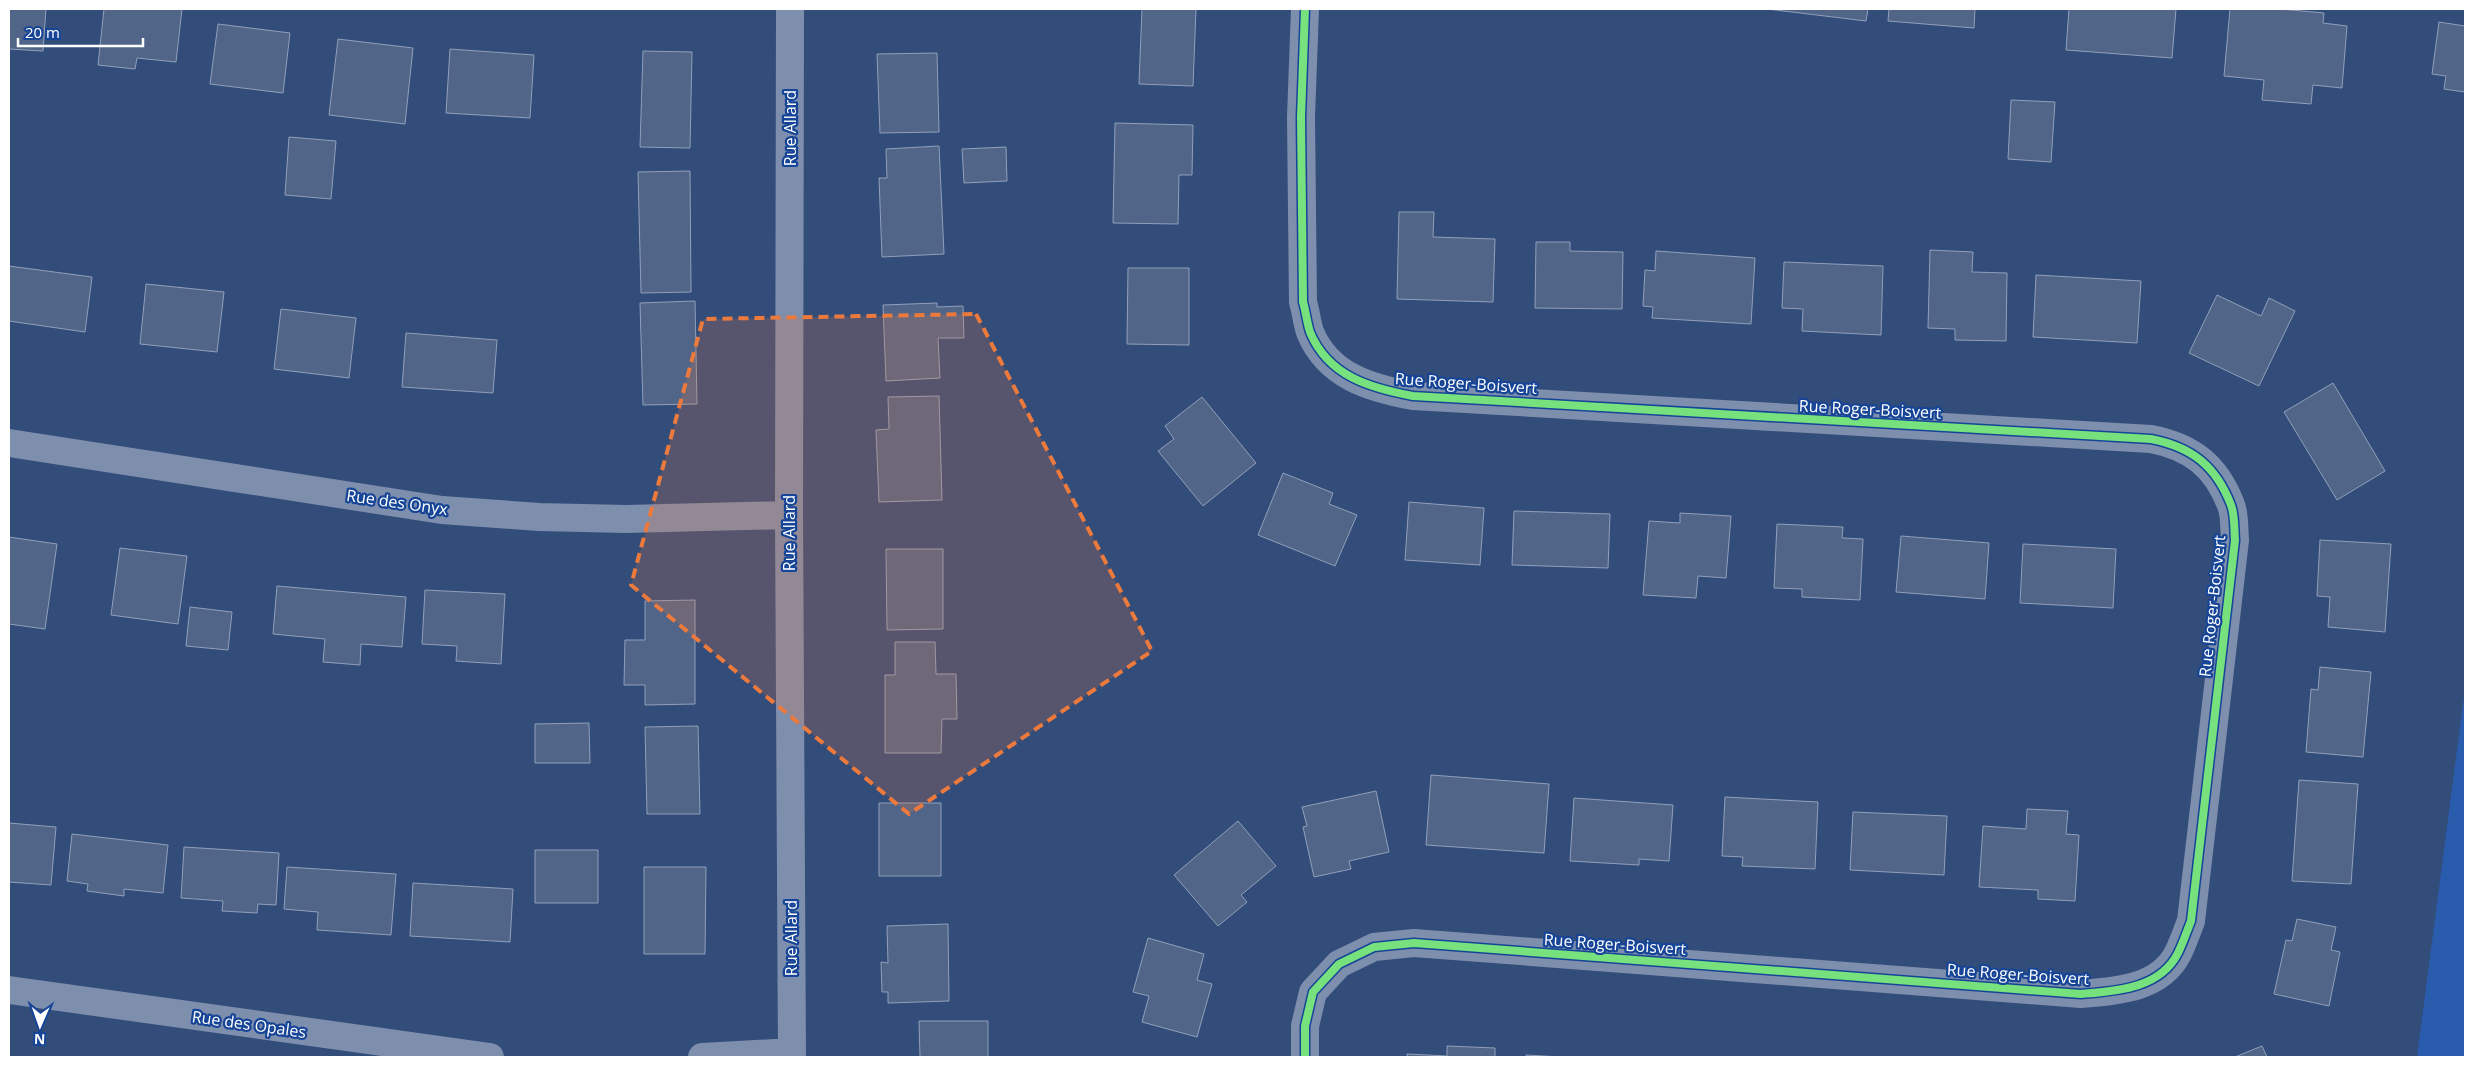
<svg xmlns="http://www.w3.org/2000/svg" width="2474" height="1066" font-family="'Open Sans',sans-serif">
<rect width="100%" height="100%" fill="#334d7a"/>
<path fill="#2a5cae" d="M2465,689v368h-48z"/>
<path fill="#516589" stroke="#91a0ba" d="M9,9h37l-3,42 -34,-2z
M104,9h78l-6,53 -39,-4 -2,11 -37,-4z
M1142,9h54l-3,77 -54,-2z
M1767,9h101l-2,12z
M1889,9h86l-1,19 -86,-7z
M2069,9h107l-4,49 -106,-8z
M2230,9h50l44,4 -1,10 24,3 -5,62 -29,-3 -2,19 -49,-4 2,-20 -40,-4z
M2439,22l26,4v66l-21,-3 2,-13 -14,-2z
M218,24l72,9 -7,60 -73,-9z
M338,39l75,9 -8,76 -76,-9z
M450,49l84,6 -4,63 -84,-5z
M643,51l49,1 -2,96 -50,-1z
M937,53l2,79 -59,1 -3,-79z
M2011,100l44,2 -4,60 -43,-3z
M1115,123l78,2 -1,50h-13l-1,49 -65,-1z
M289,137l47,4 -5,58 -46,-4z
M939,146l5,108 -62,3 -3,-79h8l-1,-29z
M1006,147l1,34 -43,2 -2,-34z
M690,171l1,121 -50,1 -3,-121z
M1399,212h35l-1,25 62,2 -2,63 -96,-3z
M1536,242h34v9l53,1 -1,57 -87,-1z
M1930,250l43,2 -1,20 35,1 -1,68 -51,-1v-11l-27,-1z
M1656,251l99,7 -4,66 -99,-6 1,-11 -10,-1 2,-36 10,1z
M1784,262l99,4 -2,69 -79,-4 1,-22 -21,-1z
M9,266l83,11 -7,55 -76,-11z
M1128,268h61v77l-62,-1z
M2036,275l105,6 -4,62 -104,-6z
M146,284l78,8 -7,60 -77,-8z
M2217,295l44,21 8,-18 26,13 -36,75 -70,-33z
M695,301l2,103 -54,1 -3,-102z
M937,303v4l26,-1 1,32h-26l2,40 -54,3 -3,-76z
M281,309l75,9 -7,60 -75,-9z
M406,333l91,7 -4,53 -91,-6z
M2333,383l52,88 -48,29 -53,-88z
M939,396l3,104 -63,2 -3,-72 13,-1 -1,-32z
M1202,397l54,66 -53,43 -45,-55 16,-12 -9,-13z
M1283,473l50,20 -4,11 28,11 -22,51 -77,-31z
M1409,502l75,6 -4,57 -75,-5z
M1514,511l96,3 -2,54 -96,-3z
M1680,513l51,3 -5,62 -28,-2 -2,22 -53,-3 6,-74 31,2z
M1777,524l66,3 -1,11 21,1 -3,61 -58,-3v-8l-28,-1z
M1901,536l88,7 -4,56 -89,-7z
M9,537l48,7 -12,85 -36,-5z
M2320,540l71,4 -6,88 -57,-5 2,-30 -13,-1z
M2023,544l93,5 -3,59 -93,-5z
M120,548l67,8 -9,68 -67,-9z
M886,549h57v80l-56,1z
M277,586l129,11 -4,50 -41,-3 -1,21 -37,-3 2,-23 -52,-5z
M425,590l80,4 -4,70 -45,-3 1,-15 -35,-2z
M695,600v104l-50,1v-20h-21l1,-45h20v-39z
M190,607l42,5 -4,38 -42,-4z
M895,642h40l1,32h20l1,45h-15l-1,34h-56v-78h10z
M2320,667l51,5 -8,85 -57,-5 5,-63 7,1z
M589,723l1,40h-55v-39z
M698,726l2,88h-53l-2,-87z
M1431,775l118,9 -5,69 -118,-8z
M2299,780l59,4 -7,100 -59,-3z
M1376,791l13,61 -40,9 2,8 -37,8 -11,-50 4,-1 -5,-19z
M1725,797l93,5 -3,67 -73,-3 1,-9 -21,-1z
M1574,798l99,7 -4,56 -30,-2v6l-69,-4z
M879,803h62v73h-62z
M2027,809l41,2 -2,23 13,1 -4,66 -37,-2v-9l-59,-3 4,-61 43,3z
M1853,812l94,4 -3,59 -94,-5z
M1238,821l38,45 -35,29 6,7 -29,24 -44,-51z
M9,823l47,4 -5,58 -42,-3z
M72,834l96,11 -5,48 -39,-4v7l-37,-5 1,-7 -21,-3z
M184,847l95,6 -3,52 -18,-1 -1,9 -35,-2 1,-10 -42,-3z
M535,850h63v53h-63z
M287,867l109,7 -5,61 -74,-5 1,-18 -34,-3z
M644,867h62l-1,87h-61z
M413,883l100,6 -3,53 -100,-6z
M2297,919l39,8 -5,23 9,2 -11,54 -55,-12 12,-54 6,1z
M948,924l1,77 -61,2v-11h-6l-1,-30 7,1 -1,-37z
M1148,938l56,16 -7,26 15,4 -15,53 -55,-15 7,-26 -16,-4z
M919,1021h69v36h-68z
M1447,1046l48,2v9h-88v-3l40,2z
M2262,1046l5,11h-32z
M1526,1055l35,2h-35z"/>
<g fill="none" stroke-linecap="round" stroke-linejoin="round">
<path stroke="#7e8ead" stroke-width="28" d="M790,9l-1,506 3,542
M1305,9l-4,108 2,185c3,10 4,21 7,30 18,44 60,56 103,64l738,43c41,8 65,27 80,66 4,10 3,24 4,35l-44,381c-4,10 -8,22 -13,32 -18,36 -62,38 -97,41l-667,-51 -40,4 -35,17 -26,28 -8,34v31
M9,443l433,67 97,7 87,2 163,-4
M9,990l481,67
M702,1057l90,-5"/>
<g stroke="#164597" stroke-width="11">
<path id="cycleway" d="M1305,9l-4,108 2,185c3,10 4,21 7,30 18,44 60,56 103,64l738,43c41,8 65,27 80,66 4,10 3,24 4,35l-44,381c-4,10 -8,22 -13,32 -18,36 -62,38 -97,41l-667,-51 -40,4 -35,17 -26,28 -8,34v31"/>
</g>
<use href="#cycleway" stroke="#77e17e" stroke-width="8"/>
</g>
<path fill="#ed7a3d" fill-opacity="0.2" stroke="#ed7a3d" stroke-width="4" stroke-dasharray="10 6" stroke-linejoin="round" d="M976,314l176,337 -243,163 -278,-229 72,-266z"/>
<g text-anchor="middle" stroke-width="4.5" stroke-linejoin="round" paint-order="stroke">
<g font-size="16" fill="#fff" stroke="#164597">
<text transform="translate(790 128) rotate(-90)" y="6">Rue Allard</text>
<text transform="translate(1466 383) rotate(4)" y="6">Rue Roger-Boisvert</text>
<text transform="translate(1870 409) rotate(3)" y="6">Rue Roger-Boisvert</text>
<text transform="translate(397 502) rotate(8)" y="6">Rue des Onyx</text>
<text transform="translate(789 533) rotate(-90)" y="6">Rue Allard</text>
<text transform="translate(2212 606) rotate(-84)" y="6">Rue Roger-Boisvert</text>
<text transform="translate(791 938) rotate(-90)" y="6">Rue Allard</text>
<text transform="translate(1615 944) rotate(4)" y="6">Rue Roger-Boisvert</text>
<text transform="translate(2018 974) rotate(4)" y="6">Rue Roger-Boisvert</text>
<text transform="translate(249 1024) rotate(8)" y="6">Rue des Opales</text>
</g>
</g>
<rect width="2474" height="1066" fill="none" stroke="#ffffff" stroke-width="20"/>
<g transform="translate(40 1026) rotate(182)" stroke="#164597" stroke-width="4" paint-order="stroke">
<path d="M0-4L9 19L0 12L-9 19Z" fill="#ffffff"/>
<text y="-8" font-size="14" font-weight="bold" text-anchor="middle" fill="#ffffff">N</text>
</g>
<path d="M18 38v8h125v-8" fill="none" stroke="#ffffff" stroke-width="2.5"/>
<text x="25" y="38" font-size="15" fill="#ffffff" stroke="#164597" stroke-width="4" paint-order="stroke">20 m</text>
</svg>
